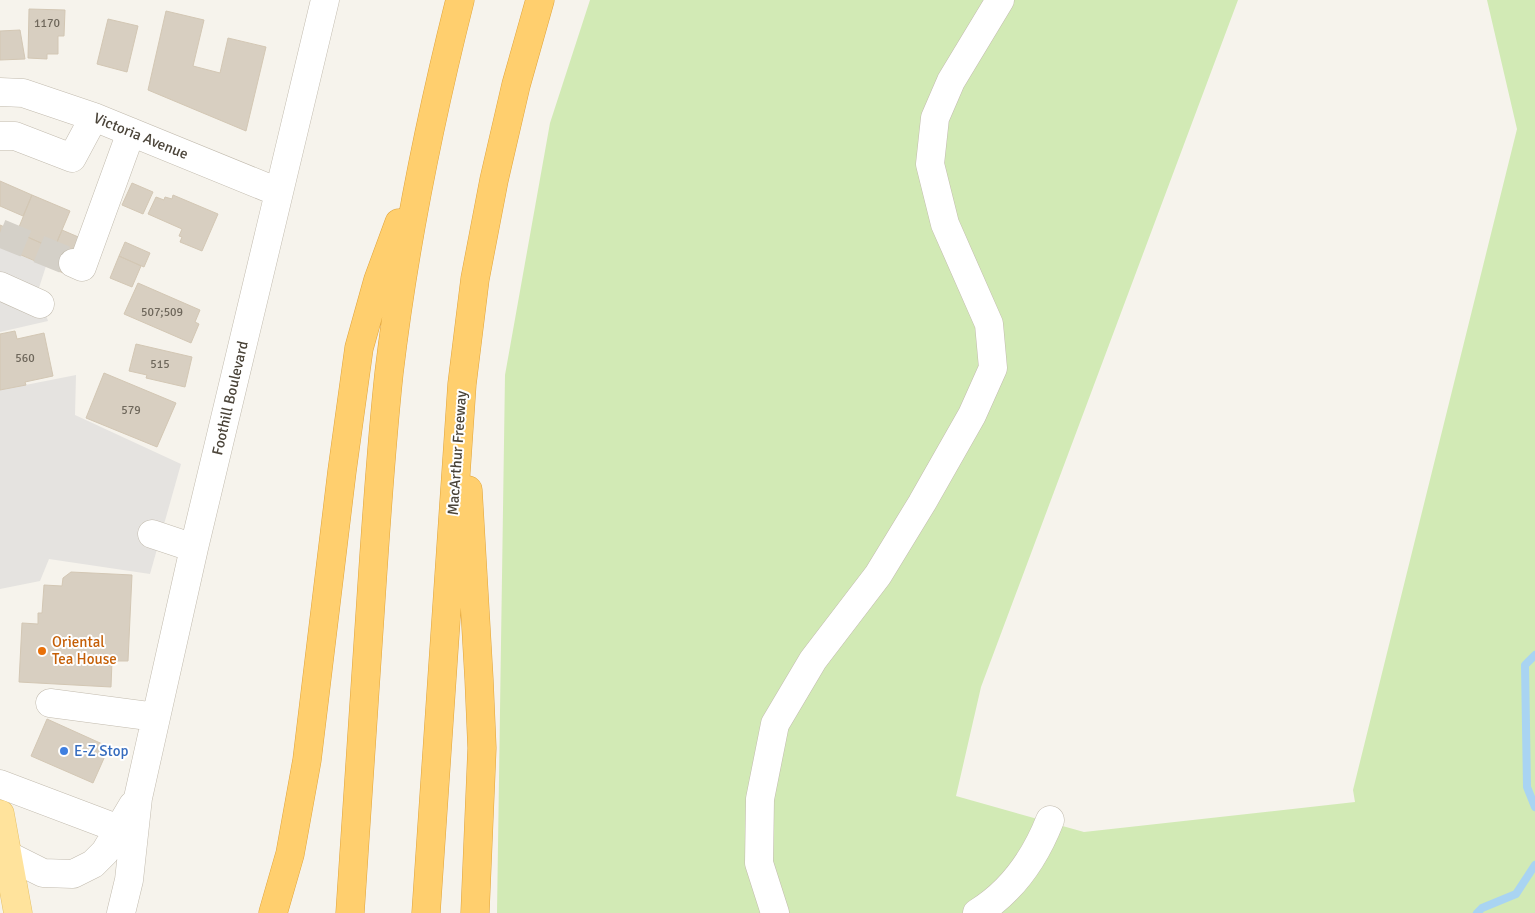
<svg xmlns="http://www.w3.org/2000/svg" width="1535" height="913" font-family="Signika,sans-serif">
<rect width="100%" height="100%" fill="#f6f3ec"/>
<path fill="#d2eab5" d="M590,0h648l-257,687 -25,109 128,36 271,-30 -2,-12 164,-661 -30,-129h48v913h-1038l8,-538 45,-252z"/>
<path fill="#e5e3e0" d="M0,246l46,20 -8,25 10,30 -48,11z
M76,375l-1,40 106,49 -31,110 -101,-15 -9,22 -40,8v-199z"/>
<g fill="none" stroke-linecap="round" stroke-linejoin="round">
<path stroke="#a9d4f2" stroke-width="8" d="M1535,655l-10,10 2,122 8,20
M1477,913l5,-5 34,-14 19,-29"/>
</g>
<path fill="#d8cfc1" stroke="#d3c7b4" d="M29,9l36,1 -1,26h-6v18h-11v5l-19,-1z
M166,11l38,9 -11,46 27,7 8,-35 38,9 -20,84 -98,-41z
M108,19l30,7 -11,46 -30,-8z
M20,30l5,29 -25,1v-29z
M0,181l32,14 -9,21 -23,-10z
M132,183l21,9 -10,22 -21,-9z
M32,195l38,16 -16,38 -37,-17z
M173,195l45,19 -16,37 -22,-9 2,-5 -3,-1 3,-7 -34,-15 8,-17 8,3 1,-3 7,2z
M0,225l75,33 -7,17 -68,-29z
M62,230l21,9 -8,19 -21,-9z
M125,242l25,11 -6,14 -25,-11z
M119,256l22,10 -9,21 -22,-9z
M138,283l62,27 -5,12 4,2 -8,19 -67,-29z
M15,331l2,8 27,-6 9,43 -28,6 1,3 -26,5v-56z
M136,344l56,13 -7,30 -39,-9 1,-3 -18,-4z
M104,373l72,30 -19,44 -71,-29z
M71,572l61,3 -4,86h-16l-1,26 -92,-5 3,-59 16,1v-11h4l2,-28 18,1 1,-8z
M47,719l62,28 -16,36 -62,-27z"/>
<g fill="none" stroke-linecap="round" stroke-linejoin="round">
<path stroke="#d4d0c8" stroke-width="28" stroke-dasharray="28 14" stroke-linecap="butt" d="M0,233l73,30"/>
<g stroke="#c2bbae" stroke-width="29">
<path id="minor" d="M0,92l23,1 71,24 184,75
M0,136h15l57,22 22,-41
M73,263l9,4 49,-135
M0,286l40,18
M152,534l42,14
M50,703l106,14
M0,784l119,45
M7,855l36,18 30,1 20,-10 12,-12 28,-47
M121,913l8,-33 9,-82 56,-250 131,-548
M775,913l-16,-50 1,-64 15,-75 38,-64 65,-85 44,-72 50,-88 21,-47 -4,-44 -44,-100 -15,-60 5,-46 16,-37 49,-81
M977,913c36,-22 58,-55 73,-93"/>
</g>
<g stroke="#e6c16a" stroke-width="29">
<path id="major" d="M0,814l18,99"/>
</g>
<g stroke="#e0a43c" stroke-width="29">
<path id="highway" d="M468,490l11,189 3,69 -7,165
M273,913l17,-59 17,-94 35,-289 17,-123 19,-68 21,-57
M350,913c7,-105 14,-209 21,-314 5,-76 10,-151 18,-226 15,-126 40,-250 71,-373
M426,913l36,-529 13,-105 19,-99 22,-95 24,-85"/>
</g>
<use href="#minor" stroke="#fff" stroke-width="28"/>
<use href="#major" stroke="#ffe39c" stroke-width="28"/>
<use href="#highway" stroke="#ffcf6e" stroke-width="28"/>
</g>
<circle fill="#e8710a" stroke="#fff" stroke-width="2" cx="42" cy="651" r="5"/>
<circle fill="#3f7fe0" stroke="#fff" stroke-width="2" cx="64" cy="751" r="5"/>
<g text-anchor="middle" stroke-width="4" stroke-linejoin="round" paint-order="stroke">
<g font-size="12" fill="#6e675b">
<text x="47" y="27">1170</text>
<text x="162" y="316">507;509</text>
<text x="25" y="362">560</text>
<text x="160" y="368">515</text>
<text x="131" y="414">579</text>
</g>
<g font-size="15" fill="#4b4439" stroke="#fff">
<text transform="translate(141 136) rotate(22)" y="5">Victoria Avenue</text>
<text transform="translate(230 398) rotate(-77)" y="5">Foothill Boulevard</text>
<text transform="translate(457 453) rotate(-86)" y="5">MacArthur Freeway</text>
</g>
<g font-size="15" fill="#c56008" stroke="#fff" text-anchor="start">
<text x="52" y="647">Oriental<tspan x="52" dy="17">Tea House</tspan></text>
</g>
<g font-size="15" fill="#366cbe" stroke="#fff" text-anchor="start">
<text x="74" y="756">E-Z Stop</text>
</g>
</g>
</svg>
